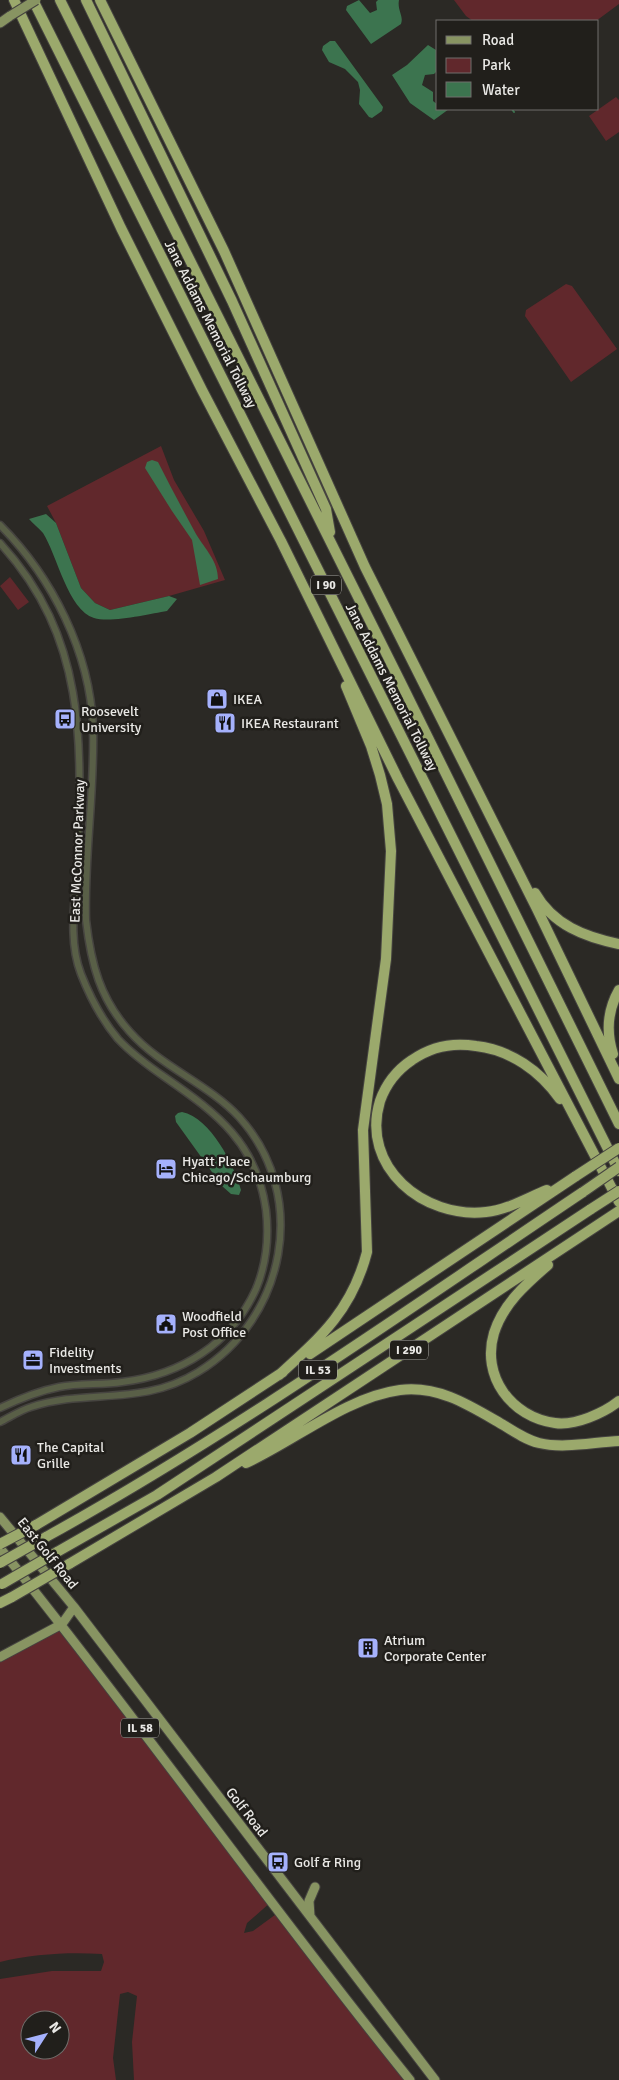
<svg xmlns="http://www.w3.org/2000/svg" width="619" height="2080" font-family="Signika,sans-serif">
<rect width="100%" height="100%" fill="#2b2925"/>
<path fill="#61282c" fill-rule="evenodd" d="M454,0h165v4l-23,17h-123l-7,-5z
M616,97l3,3v32l-13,9 -17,-25z
M566,284l6,2 45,63 -46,33 -46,-66 1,-6z
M161,446l13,34 30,51 21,49 -56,16 -59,14 -15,-7 -14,-15 -25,-65 -9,-17z
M10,577l19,25 -11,8 -18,-24z
M62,1624l209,278 -24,21 -3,10 9,-2 26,-19 131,168h-276l-2,-38 5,-46 -9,-4 -8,2 -7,64 3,22h-116v-101l52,-8h49l3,-9 -2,-8c-34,-2 -69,0 -102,8v-304zM30,2020h30v30h-30z"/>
<path fill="#3c744f" d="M359,0l11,13 7,-3 -1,-8 2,-2h21c-2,10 5,16 2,24l-30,20 -25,-34 1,-4z
M330,41h5l48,66 -1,4 -10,7 -3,-1 -10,-13 1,-14 -2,-8 -13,-13 -16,-7 -7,-12 1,-4z
M428,45l8,5 2,20 -4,4 -9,1 -3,10 11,7v9l5,4v4h11l-15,11 -24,-17 -18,-28 15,-10z
M152,460l6,2c12,24 25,48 38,72 9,15 22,27 22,45l-18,6 -8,-45 -20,-29 -27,-43 2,-6z
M46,514l10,9 25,65 14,15 15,7 59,-14 8,3 -10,12c-18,3 -56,12 -73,7 -26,-8 -37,-63 -51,-85 -4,-5 -10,-9 -14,-14z
M182,1112c29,6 52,53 59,78l-2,5 -8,-1 -9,-8 -46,-64 -1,-6 3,-3z"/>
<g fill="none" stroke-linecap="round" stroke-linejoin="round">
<path stroke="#3c744f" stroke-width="2" d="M512,109l2,3"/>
<g stroke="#464440" stroke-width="9">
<path id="minor" d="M0,525c52,52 90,127 93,202 2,65 -9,129 -7,193 5,44 14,79 44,112 31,35 77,51 109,85 71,78 47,202 -41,255 -57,35 -109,16 -167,35 -10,3 -21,10 -31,15
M0,543c88,96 82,202 77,324 -2,34 -9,74 4,107 9,23 21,46 37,65 14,15 32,28 48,39 52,36 91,66 100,132 3,26 0,55 -10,79 -25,55 -75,86 -134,93 -21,3 -43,1 -63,5 -20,4 -40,12 -59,21"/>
</g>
<g stroke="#464440" stroke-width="11">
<path id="major" d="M0,23l10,-7
M0,1517l74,90 361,473
M0,1548c141,174 269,358 410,532
M0,1657l62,-33 12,-17
M310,1916l-1,-15 6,-14"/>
</g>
<g stroke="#464440" stroke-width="12">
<path id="highway" d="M14,0l107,228 81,162 79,151 117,238 221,423
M33,0l586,1171
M60,0l340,681 219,443
M86,0l146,301 94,208 4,23
M100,0l124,251 141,316 172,342 82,170
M535,893c18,32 50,44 84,51
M613,1054c-7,-22 -6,-43 6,-64
M547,1190c-20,8 -40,20 -61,22 -62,7 -126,-45 -106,-111 6,-17 17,-31 32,-41 20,-14 40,-18 64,-14 35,4 64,25 84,53
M548,1265c-22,19 -45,39 -54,68 -13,43 17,84 61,90 20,3 49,-10 64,-22
M310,1354l266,-178
M279,1375c42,-38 73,-65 88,-123l-4,-122 23,-171 5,-108 -4,-47 -7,-29 -9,-29 -25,-60
M246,1463c48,-22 101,-66 154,-73 40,-5 72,17 105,36 11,7 22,14 34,17 25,6 55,-1 80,-2
M36,1525l154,-92 93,-61
M46,1537c186,-103 361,-227 537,-345
M57,1552l100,-57 434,-286
M69,1564l147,-87 403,-266
M0,1603l12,-6"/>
</g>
<use href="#minor" stroke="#595f47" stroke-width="6"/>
<use href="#major" stroke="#889462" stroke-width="9"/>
<use href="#highway" stroke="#9ba96c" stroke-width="10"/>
<g stroke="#464440" stroke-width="11" stroke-linecap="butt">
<path id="major-bridge" d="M10,16l26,-16"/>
</g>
<g stroke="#464440" stroke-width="12" stroke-linecap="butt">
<path id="highway-bridge" d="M576,1176l43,-28
M583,1192l36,-25
M591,1209l28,-18
M0,1544l36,-19
M0,1563l46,-26
M2,1584l55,-32
M12,1597l57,-33"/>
</g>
<use href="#major-bridge" stroke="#889462" stroke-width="9"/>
<use href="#highway-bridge" stroke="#9ba96c" stroke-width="10"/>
</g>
<defs>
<g id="shop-square" transform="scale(1.125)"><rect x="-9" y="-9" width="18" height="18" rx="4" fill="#a5b1fc" stroke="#211f1b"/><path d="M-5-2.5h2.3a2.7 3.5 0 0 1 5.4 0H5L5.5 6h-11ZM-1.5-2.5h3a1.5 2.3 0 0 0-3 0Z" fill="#111"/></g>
<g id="bus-square" transform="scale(1.125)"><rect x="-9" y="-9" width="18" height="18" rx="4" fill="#a5b1fc" stroke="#211f1b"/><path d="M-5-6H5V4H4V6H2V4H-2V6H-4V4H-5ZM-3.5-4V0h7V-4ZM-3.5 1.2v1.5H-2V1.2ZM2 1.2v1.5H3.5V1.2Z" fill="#111"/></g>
<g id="restaurant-square" transform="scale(1.125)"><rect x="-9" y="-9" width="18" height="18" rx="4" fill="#a5b1fc" stroke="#211f1b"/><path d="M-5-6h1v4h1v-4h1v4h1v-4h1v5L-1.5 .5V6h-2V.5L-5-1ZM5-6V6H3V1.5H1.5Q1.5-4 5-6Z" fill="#111"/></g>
<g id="hotel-square" transform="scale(1.125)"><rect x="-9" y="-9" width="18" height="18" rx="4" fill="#a5b1fc" stroke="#211f1b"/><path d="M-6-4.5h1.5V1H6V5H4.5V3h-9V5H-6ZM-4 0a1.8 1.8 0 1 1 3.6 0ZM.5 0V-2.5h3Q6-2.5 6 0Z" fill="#111"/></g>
<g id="civic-square" transform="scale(1.125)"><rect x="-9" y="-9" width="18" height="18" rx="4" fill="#a5b1fc" stroke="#211f1b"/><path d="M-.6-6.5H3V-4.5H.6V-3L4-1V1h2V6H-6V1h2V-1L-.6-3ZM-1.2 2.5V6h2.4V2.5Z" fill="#111"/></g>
<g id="office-square" transform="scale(1.125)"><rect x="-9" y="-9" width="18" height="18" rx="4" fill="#a5b1fc" stroke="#211f1b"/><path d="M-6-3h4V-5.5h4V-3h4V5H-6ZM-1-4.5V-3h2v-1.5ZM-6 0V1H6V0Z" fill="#111"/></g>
<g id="building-square" transform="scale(1.125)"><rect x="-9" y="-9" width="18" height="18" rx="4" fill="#a5b1fc" stroke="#211f1b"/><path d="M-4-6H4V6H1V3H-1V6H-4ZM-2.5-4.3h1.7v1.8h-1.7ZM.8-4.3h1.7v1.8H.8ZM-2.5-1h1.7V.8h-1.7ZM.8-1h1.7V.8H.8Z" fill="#111"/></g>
</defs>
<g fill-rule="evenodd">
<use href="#shop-square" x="217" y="699"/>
<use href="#bus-square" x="65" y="719"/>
<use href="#restaurant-square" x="225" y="723"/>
<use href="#hotel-square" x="166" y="1169"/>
<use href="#civic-square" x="166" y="1324"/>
<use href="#office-square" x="33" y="1360"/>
<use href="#restaurant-square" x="21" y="1455"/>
<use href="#building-square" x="368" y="1648"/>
<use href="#bus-square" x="278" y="1862"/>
</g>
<g text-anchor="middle" stroke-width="5" stroke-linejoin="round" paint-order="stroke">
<g fill="#211f1b" stroke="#adaca8" stroke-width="1">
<rect x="311" y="575.5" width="30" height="19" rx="4"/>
<rect x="390" y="1340.5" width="38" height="19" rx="4"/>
<rect x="299" y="1360.5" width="38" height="19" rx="4"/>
<rect x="121" y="1718.5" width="38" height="19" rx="4"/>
</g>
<g font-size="12" font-weight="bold" fill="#e9e8e5">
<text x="326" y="589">I 90</text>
<text x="409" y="1354">I 290</text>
<text x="318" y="1374">IL 53</text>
<text x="140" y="1732">IL 58</text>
</g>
<g font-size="14" fill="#e9e8e5" stroke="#211f1b">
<text transform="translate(211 324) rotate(63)" y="5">Jane Addams Memorial Tollway</text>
<text transform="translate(392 687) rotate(63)" y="5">Jane Addams Memorial Tollway</text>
<text transform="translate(77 851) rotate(-88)" y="5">East McConnor Parkway</text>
<text transform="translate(48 1553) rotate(51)" y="5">East Golf Road</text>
<text transform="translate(247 1812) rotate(52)" y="5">Golf Road</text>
</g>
<g font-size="14" fill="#e9e8e5" stroke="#211f1b" text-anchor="start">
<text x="233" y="704">IKEA</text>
<text x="81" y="716">Roosevelt<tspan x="81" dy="16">University</tspan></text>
<text x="241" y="728">IKEA Restaurant</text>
<text x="182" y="1166">Hyatt Place<tspan x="182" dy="16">Chicago/Schaumburg</tspan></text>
<text x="182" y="1321">Woodfield<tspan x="182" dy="16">Post Office</tspan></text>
<text x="49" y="1357">Fidelity<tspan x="49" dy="16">Investments</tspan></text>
<text x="37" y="1452">The Capital<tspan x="37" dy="16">Grille</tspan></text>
<text x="384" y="1645">Atrium<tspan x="384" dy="16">Corporate Center</tspan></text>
<text x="294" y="1867">Golf &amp; Ring</text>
</g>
</g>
<rect x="436" y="20" width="162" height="90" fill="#211f1b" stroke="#716f6c"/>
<rect x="446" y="36" width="25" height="8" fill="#889462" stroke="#716f6c"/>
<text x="482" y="45" font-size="15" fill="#e9e8e5">Road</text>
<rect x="446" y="58" width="25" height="15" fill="#61282c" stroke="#716f6c"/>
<text x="482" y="70" font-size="15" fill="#e9e8e5">Park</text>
<rect x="446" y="82" width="25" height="15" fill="#3c744f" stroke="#716f6c"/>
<text x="482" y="95" font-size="15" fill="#e9e8e5">Water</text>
<g transform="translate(45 2035) rotate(54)"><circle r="24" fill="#211f1b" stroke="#716f6c"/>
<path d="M0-4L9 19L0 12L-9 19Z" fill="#a5b1fc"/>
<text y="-8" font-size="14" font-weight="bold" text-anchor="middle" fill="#e9e8e5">N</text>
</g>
</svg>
